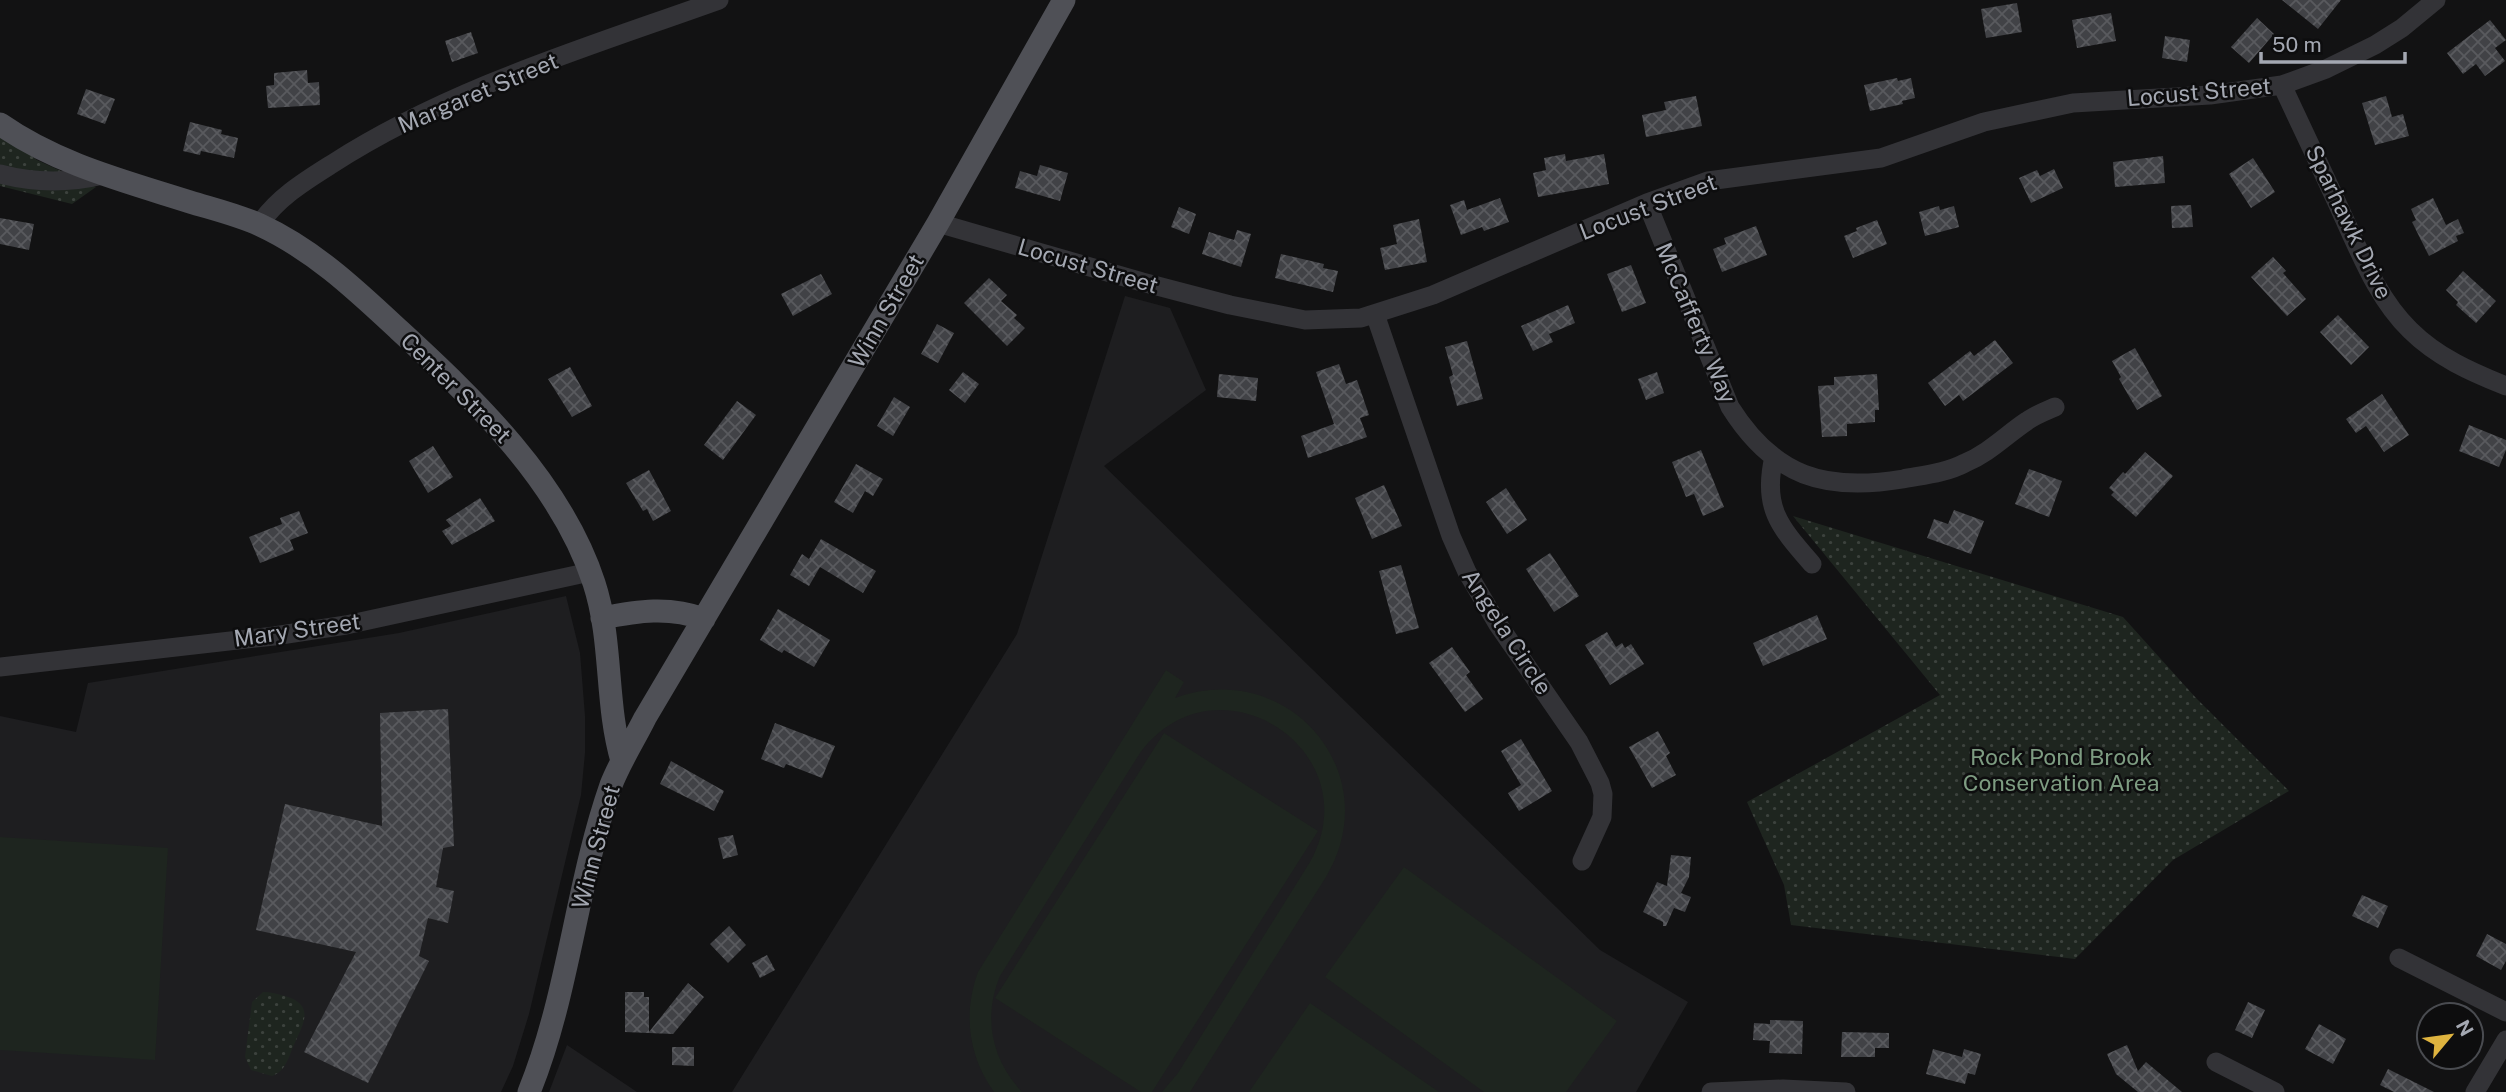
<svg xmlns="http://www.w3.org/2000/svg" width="2506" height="1092" font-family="'Public Sans',sans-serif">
<defs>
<pattern id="green-dots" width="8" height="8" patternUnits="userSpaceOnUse" patternTransform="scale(1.75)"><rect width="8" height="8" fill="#1e251f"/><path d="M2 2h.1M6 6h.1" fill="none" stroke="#3c423d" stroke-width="1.8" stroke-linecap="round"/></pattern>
<pattern id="building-cross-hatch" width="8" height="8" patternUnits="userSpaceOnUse" patternTransform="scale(1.75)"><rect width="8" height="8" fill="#414246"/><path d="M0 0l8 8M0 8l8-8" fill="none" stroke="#595a5e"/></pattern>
</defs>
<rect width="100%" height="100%" fill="#121213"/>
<path fill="#1e1e20" d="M1125,296l45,12 36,82 -102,76 496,484 88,52 -52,90h-904l285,-458z
M566,596l14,57 5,63v37l-4,42 -52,219 -16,52 -12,26h-501v-376l76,16 12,-49 311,-50z
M567,1045l70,47h-88z"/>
<path fill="url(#green-dots)" d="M0,133l37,27 59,27 -24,17 -72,-18z
M1793,516l330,101 73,81 93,93 -116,69 -98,99 -284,-34 -7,-40 -37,-83 193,-107z
M263,992c8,0 14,2 22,4 31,9 18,28 9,49 -6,13 -8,26 -22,31l-21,-6 -6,-13 7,-55z"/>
<path fill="#1e251f" d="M1166,670l18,12 -9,16c113,-41 213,75 151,179l-136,215h-28l16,-19 132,-211c62,-111 -93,-212 -170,-109l-140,223c-17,41 -9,83 22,116h-28c-26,-36 -31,-79 -16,-120z
M1164,733l154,98 -166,261h-11l-146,-94z
M0,837l168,11 -13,212 -155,-10z
M1404,867l213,154 -51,71h-82l-159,-115z
M1310,1003l129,89h-190z"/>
<path fill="url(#building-cross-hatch)" d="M2282,0h59l-23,29z
M2017,3l5,29 -36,6 -5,-29z
M2111,13l5,28 -39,7 -5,-28z
M2257,18l17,16 -25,29 -18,-16z
M2490,20l16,20 -11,8 10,13 -20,15 -9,-12 -13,10 -16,-21z
M471,32l7,21 -26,9 -7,-21z
M2165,36l25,4 -3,22 -25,-4z
M307,70l1,13 11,-1 1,23 -52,3 -2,-22 8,-1v-12z
M1897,78l1,3 13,-3 4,20 -13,3 1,3 -33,7 -6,-26z
M86,89l29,10 -10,25 -28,-10z
M1696,96l6,30 -56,11 -4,-22 24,-5 -2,-8z
M2386,96l6,21 11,-3 6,22 -34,9 -13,-42z
M190,122l32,8 -1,4 17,4 -4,20 -33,-7 -1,4 -17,-4z
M1565,154l1,7 38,-7 5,30 -71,13 -5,-24 13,-3 -2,-12z
M2163,156l2,27 -50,4 -2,-25z
M2253,158l22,34 -24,16 -22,-34z
M1040,165l28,8 -8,28 -45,-13 5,-17 17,5z
M2054,169l9,19 -32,15 -12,-25 18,-8 3,6z
M1500,198l9,24 -25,9 -2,-4 -21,8 -11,-30 14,-5 3,10z
M2433,198l13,27 12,-6 6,14 -8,3 2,5 -29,15 -17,-34 4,-2 -5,-11z
M2191,205l2,22 -21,1 -1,-22z
M1939,206l1,4 14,-4 5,21 -34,9 -6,-24z
M1179,207l17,7 -7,20 -18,-7z
M0,218l34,6 -5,26 -29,-6z
M1419,219l8,43 -42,8 -5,-22 17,-4 -4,-19z
M1877,220l10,24 -34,14 -9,-22 13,-5 -1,-3z
M1756,226l11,29 -45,17 -9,-23 13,-5 -2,-6z
M1237,230l14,4 -10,33 -39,-13 7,-22 25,8z
M1281,254l43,10 -1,4 15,3 -5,21 -58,-14z
M2273,257l13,14 -3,2 23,26 -19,17 -36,-39z
M1631,265l15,38 -24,9 -15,-38z
M2463,271l33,30 -20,22 -20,-18 2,-3 -12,-12z
M821,274l11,20 -39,22 -12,-22z
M989,278l18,17 -6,6 16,14 -3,3 11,10 -18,18 -43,-43z
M1568,305l7,18 -26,11 4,8 -20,9 -12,-25z
M2338,315l31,32 -18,18 -31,-33z
M937,324l17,9 -16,30 -17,-9z
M1995,340l18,23 -50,38 -4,-6 -14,11 -17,-23 42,-32 4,5z
M1467,341l16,58 -26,7 -8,-29 4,-2 -8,-28z
M2135,348l27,48 -25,14 -18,-31 2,-2 -9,-16z
M1339,364l7,20 11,-4 12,35 -9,3 7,19 -59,21 -7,-22 33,-12 -18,-52z
M570,367l22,39 -20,11 -24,-38z
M963,372l16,12 -14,19 -16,-13z
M1657,372l7,21 -18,7 -8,-21z
M1219,374l39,4 -2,23 -39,-4z
M1877,374l2,36h-4v12l-28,2v12l-25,1 -4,-51 16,-1v-8z
M2382,394l27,41 -25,17 -18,-26 -10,7 -10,-14z
M894,397l16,10 -17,29 -16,-10z
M737,401l19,14 -33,45 -19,-15z
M2469,425l37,15v10l-7,17 -40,-16z
M433,446l20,31 -25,16 -19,-32z
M1701,450l23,57 -21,9 -9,-22 -8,3 -14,-35z
M2145,452l28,24 -37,41 -25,-22 3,-3 -5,-4 14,-16 2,2z
M856,464l27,15 -10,17 -8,-5 -12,22 -19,-11z
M2029,469l33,12 -13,36 -34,-13z
M649,470l22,41 -18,10 -6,-12 -4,2 -17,-28z
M1384,485l18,41 -30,13 -17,-41z
M1506,488l21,32 -20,14 -21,-32z
M480,498l15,23 -43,24 -10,-14 9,-5 -5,-6z
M1954,510l30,11 -13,33 -44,-16 7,-19 14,5z
M299,511l9,22 -18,7 4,10 -34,13 -11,-26 33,-13 -2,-6z
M821,539l55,32 -13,22 -43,-26 -11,19 -19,-11 12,-21 7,5z
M1550,553l29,43 -25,16 -28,-43z
M1401,565l18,63 -23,6 -17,-63z
M778,609l52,31 -16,27 -30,-17 -2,3 -22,-13z
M1817,615l10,24 -64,27 -10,-23z
M1607,632l9,15 6,-4 3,5 6,-4 13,20 -34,21 -25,-40z
M1452,647l18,25 -4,3 17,24 -18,13 -36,-49z
M448,709l6,137 -11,2 -7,39 18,4 -6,32 -20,-5 -9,38 10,5 -61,122 -64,-31 52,-100 -100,-22 29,-126 97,22 -2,-113z
M775,723l60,23 -13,32 -36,-14 -2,4 -23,-9z
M1658,731l12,22 -4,3 10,19 -24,13 -23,-41z
M1521,739l31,52 -33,20 -11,-18 13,-8 -20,-34z
M671,761l53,30 -10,20 -54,-27z
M733,835l5,20 -15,4 -5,-21z
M1671,855l20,2 -2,20 -8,16 10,4 -6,15 -11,-4 -8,18h-3v-4l-20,-10 14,-30 10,4z
M2362,895l26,11 -10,22 -26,-12z
M729,926l17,19 -18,18 -18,-19z
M2487,934l19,10v17l-5,9 -25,-14z
M767,955l8,15 -15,8 -8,-15z
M688,983l16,14 -31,37 -48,-2v-40h19v5h5v35z
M2248,1002l17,8 -13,28 -17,-8z
M1770,1020l33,1 -1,33 -33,-1 1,-12 -17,-1 1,-17 16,1z
M2319,1024l27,15 -13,25 -28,-15z
M1842,1032l47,1v15h-14v9h-34z
M2127,1045l11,26 8,-9 36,30h-44l-22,-18 -9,-20z
M672,1047h22v19l-22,-1z
M1933,1049l29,8 2,-8 17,5 -6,21 -7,-2 -3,11 -39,-10z
M2388,1069l46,23h-40l-14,-7z"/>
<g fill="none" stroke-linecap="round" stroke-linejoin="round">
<path stroke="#333337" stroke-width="19" d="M2282,85c20,43 41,87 61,131 18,39 35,83 67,114 27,27 61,42 96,56
M0,174c34,9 69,9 103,1
M1647,203l83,204c44,70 95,85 173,72 21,-4 43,-6 62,-16 24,-10 41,-28 62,-42 8,-6 19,-10 28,-14
M938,223l204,59 88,23 75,15 56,-2 72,-23 214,-92 61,-22 173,-23 103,-36 89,-19 137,-8 72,-10 44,-16 49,-24 27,-17 34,-28
M259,225c18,-27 46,-44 73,-61 118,-76 256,-117 387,-164
M1375,314l76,222 16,36 30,51 82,119 21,41 3,11 -1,23 -20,44
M1774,457c-12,51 6,70 38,107
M0,667l274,-31 72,-11 244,-53
M2399,958l107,54
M2216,1062l59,30
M1711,1092l72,-3 63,3
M2475,1092l31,-52"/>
<path stroke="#4f5056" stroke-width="23" d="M0,124c57,40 124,57 190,78 23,7 48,13 70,23 54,25 96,65 139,105 76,70 162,152 195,253 19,58 11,120 28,178
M602,618c36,-7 67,-12 102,1
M529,1092c40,-98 47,-207 82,-307 9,-23 23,-45 34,-67l293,-495 126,-223"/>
</g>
<g text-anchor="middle" stroke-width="5" stroke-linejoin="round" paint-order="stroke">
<g font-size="23" fill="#a4a8b2" stroke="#0d0d0e">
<text transform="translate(2199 92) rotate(-5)" y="8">Locust Street</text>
<text transform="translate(478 93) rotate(-23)" y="8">Margaret Street</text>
<text transform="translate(1648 207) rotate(-21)" y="8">Locust Street</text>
<text transform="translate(2349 222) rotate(64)" y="8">Sparhawk Drive</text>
<text transform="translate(1088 266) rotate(16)" y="8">Locust Street</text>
<text transform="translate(886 311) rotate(-60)" y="8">Winn Street</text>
<text transform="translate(1696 323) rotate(67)" y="8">McCafferty Way</text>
<text transform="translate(456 388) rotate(45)" y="8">Center Street</text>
<text transform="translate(297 630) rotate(-8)" y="8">Mary Street</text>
<text transform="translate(1507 632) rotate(57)" y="8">Angela Circle</text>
<text transform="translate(596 847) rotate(-75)" y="8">Winn Street</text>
</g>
<g font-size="23" fill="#7d9b81" stroke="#0d0d0e">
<text x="2061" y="765">Rock Pond Brook<tspan x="2061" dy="26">Conservation Area</tspan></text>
</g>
</g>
<g transform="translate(2450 1036) rotate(61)"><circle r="33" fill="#0d0d0e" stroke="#494b50" stroke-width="2"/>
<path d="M0-5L12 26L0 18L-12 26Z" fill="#deb33f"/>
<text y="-10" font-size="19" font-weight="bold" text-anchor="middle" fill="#a4a8b2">N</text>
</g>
<path d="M2261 52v10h144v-10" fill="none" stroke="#a4a8b2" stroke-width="3.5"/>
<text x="2272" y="52" font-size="21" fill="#a4a8b2" stroke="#0d0d0e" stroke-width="5" paint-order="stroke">50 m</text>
</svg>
